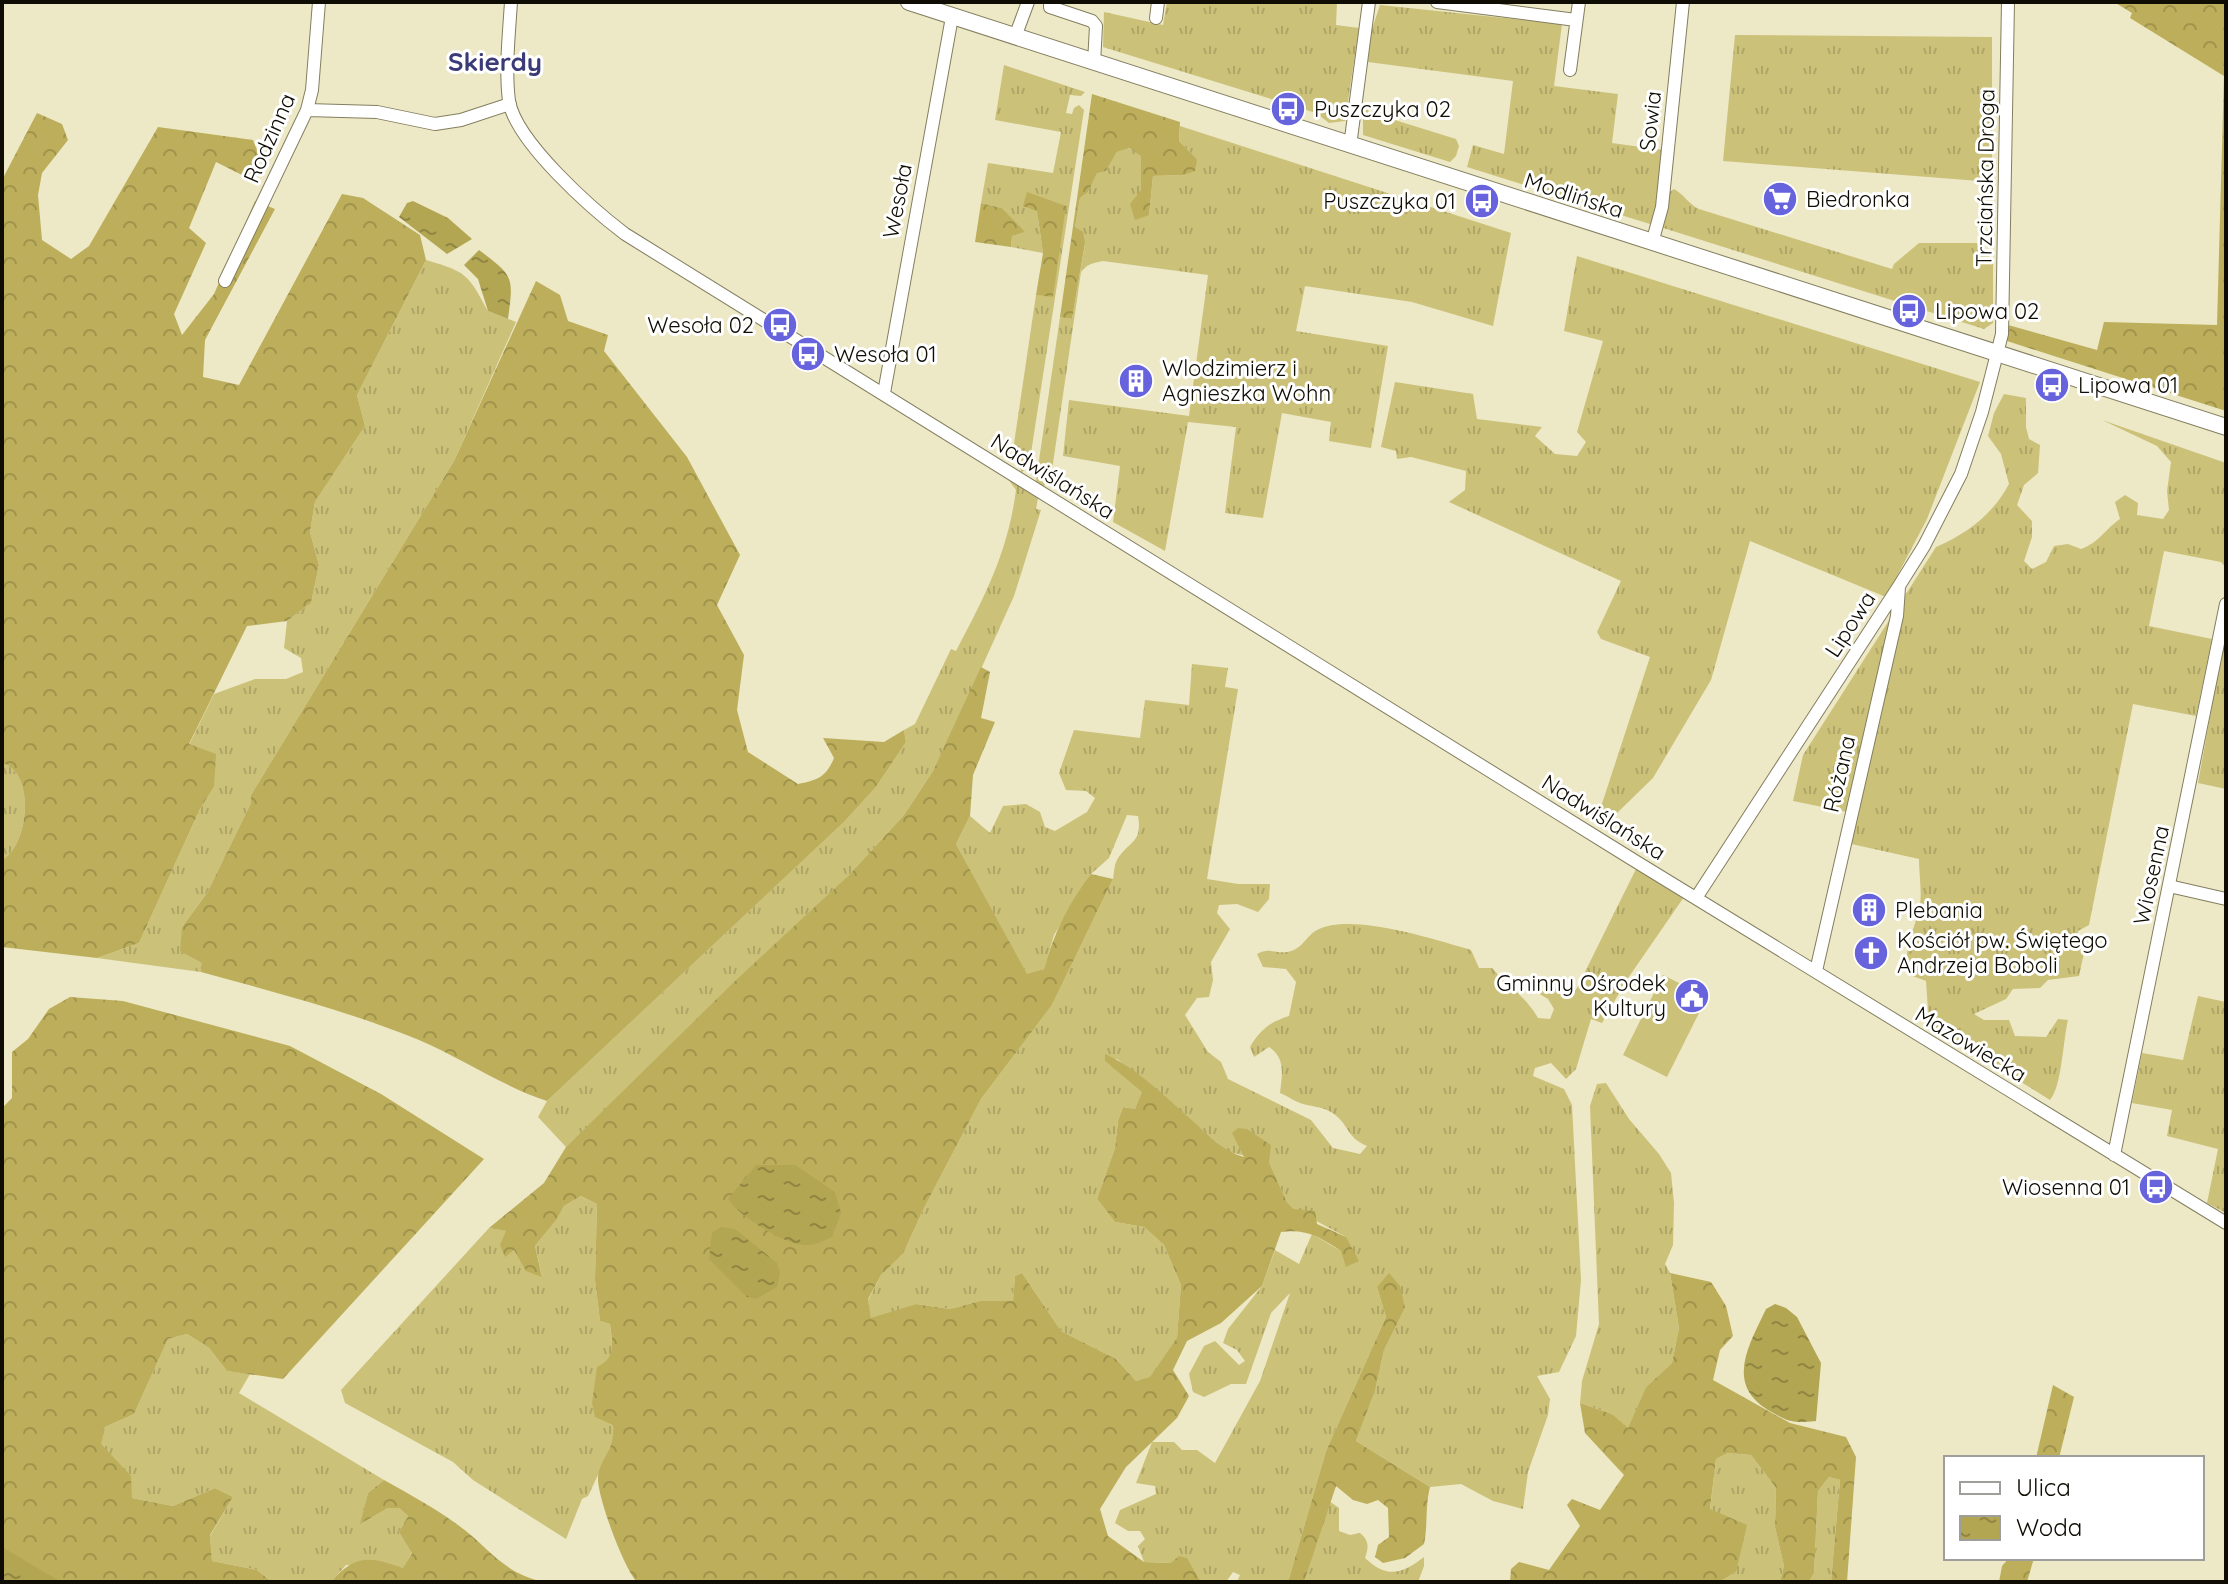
<svg xmlns="http://www.w3.org/2000/svg" width="2228" height="1584" font-family="Quicksand,sans-serif">
<defs>
<pattern id="grass-tufts" width="24" height="20" patternUnits="userSpaceOnUse" patternTransform="scale(2)"><rect width="24" height="20" fill="#ccc179"/><path d="M3 7l-1-3M5 7V3M7 7l1-3M15 17l-1-3M17 17v-4M19 17l1-3" fill="none" stroke="#aea567"/></pattern>
<pattern id="forest-crowns" width="20" height="18" patternUnits="userSpaceOnUse" patternTransform="scale(2)"><rect width="20" height="18" fill="#bcae5a"/><path d="M2 6a3 3 0 1 1 6 0M12 15a3 3 0 1 1 6 0" fill="none" stroke="#a0944d"/></pattern>
<pattern id="water-ripples" width="26" height="14" patternUnits="userSpaceOnUse" patternTransform="scale(2)"><rect width="26" height="14" fill="#b3a652"/><path d="M2 4q2-2 4 0t4 0M15 11q2-2 4 0t4 0" fill="none" stroke="#908642"/></pattern>
</defs>
<rect width="100%" height="100%" fill="#ede8c6"/>
<path fill="url(#grass-tufts)" d="M1167,2h170l-1,23 23,3 -14,93 -16,2 -13,-10 -213,-66 1,-35 59,13z
M1380,5l182,19 -8,62 64,8 -6,49 51,7 -5,59 -5,16 -186,-58 6,-22 31,9 9,-73 -145,-19 4,-33z
M1735,35l257,2v145l-269,-21z
M1004,65l81,27 -4,4 -11,-1 -4,18 6,1 2,-6 5,-3 5,5 -55,356 -8,7 -1,-11 -8,-5 24,-162 17,1 -16,-85 6,42 -32,-6 1,-11 12,-4 -22,-24 -21,-5 7,-40 65,10 8,-41 -66,-12z
M1363,105l6,7 87,27 3,7 -3,10 -6,6 -87,-27z
M1180,126l331,107 -18,93 -81,-24 -107,-16 -9,45 92,15 -17,102 -42,-7 2,-19 -49,-9 -19,105 -38,-5 11,-86 -48,-5 -23,129 -52,-29 7,-56 -57,-10 6,-56 120,16 19,-141 -105,-14c-10,2 -16,3 -22,11l-30,205 -8,10 -7,-6 24,-164 12,2 13,-75 -10,-17 5,-29 8,-6 9,-20 9,-1 11,-19 11,-4 14,8 -1,34 8,25 4,-39 30,-1 14,-16 -18,-18z
M1674,189c11,6 14,15 25,20l193,60 2,-5 25,-21h58l16,17v63l-9,6 -324,-102 7,-33z
M1577,256l403,126 -53,137 -41,78 -136,-56 -39,139 -58,98 -37,36 -21,11 55,-168 -49,-18 -4,-7 24,-51 -172,-79 16,-12 1,-19 -55,-14 -14,2 -1,-8 -15,-4 14,-65 78,12 4,25 65,8 -7,9 20,18 22,2 9,-14 -9,-10 26,-91 -39,-10z
M426,260c41,12 42,14 62,51l28,11 -62,139 -203,334v8l-44,90 -25,34 21,36 -2,9 -104,-14 42,-15 61,-134 14,-22 -25,-42 25,-51 41,-15h31l17,-7 -2,-14 -17,-10 3,-27 24,-18 8,-38 -9,-33 5,-30 50,-76 -8,-31z
M2004,394l22,4v29l3,12 11,6 -2,28 -14,12 -7,20 15,16v16l-8,24 8,8 14,-7 8,-16 14,-2 13,5c19,-7 23,-19 39,-30l-5,-17 10,-7 13,8 -1,12 26,4 6,-9 -2,-19 4,-29 -14,-16 -55,-26 124,43v105l-5,-6 -57,-11 -15,75 63,13 -16,77 -63,-12 -44,221 -11,6 -2,10 9,7 -6,28 -31,4 -8,8 -27,1 -7,10 -32,15 10,6h25l6,16 31,1 12,-18 10,1c-5,20 -6,66 -18,80l-121,-75 -3,-44 -16,-6c-10,-23 6,-47 10,-70 2,-14 -1,-31 -1,-46l-72,-16v-31l-54,-11 10,-46 133,-208c32,-14 56,-32 73,-63l-8,-30 -13,-18 6,-23z
M987,465l49,30 2,3 -2,11 5,1 -27,86 -57,126 -24,49 -29,44 -55,60 -283,272 -28,-30 9,-16 297,-279 32,-35 30,-45 -2,-12 11,-6 36,-75 5,2c29,-55 52,-99 60,-161l-8,-11z
M2226,629v160l-28,-6z
M1192,664l36,4 -3,19 13,2 -31,190 31,5h32l-1,15 -11,13 -21,-8 -18,1 -2,8 13,16 -19,33 2,18 -4,17 -12,1 -12,17 23,37 13,10 7,17 83,41 22,28 27,6 7,-8c-21,-9 -17,-20 -33,-32 -9,-7 -20,-7 -31,-10 -8,-2 -15,-8 -23,-11 2,-18 6,-35 -11,-46l-15,10 -4,-10c10,-17 20,-25 39,-31l7,-34 -10,-13 -23,-2 -6,-13c12,-7 18,0 30,-2 15,-2 19,-16 30,-22 35,-18 118,10 154,20l8,18h13c16,19 34,28 46,50l12,1 4,-10 -6,-10 -10,-6 14,-6 24,3 61,-123 47,30 -58,84 -24,42 -11,-4 -15,50 -10,10 -15,-16 -16,5 -2,8 31,13 8,16 9,175 -5,56 -17,36 -22,4 13,23 -2,16 -20,57 -5,37 -30,-8 -32,-17 -31,3 -74,-46 19,-50 9,-41 21,-42 -28,-21 9,30 -60,134 -38,131h-51l3,-7 -7,-3 -7,10h-22l-32,-19 -28,-1 -6,-16 7,-7 -5,-8h-12l-13,-8 5,-13 36,-16 -1,-8 -19,-3 16,-41h22l8,8h15l18,13 45,-82 30,-88 -19,20 -25,71h-15l-27,13 -11,-5 -4,-18 15,-28 11,-5 24,24 6,-4 -8,-11 -14,-7 5,-14 34,-43 13,-36 24,14 13,-30 29,17 5,-14 -52,-28 -7,-7 -18,-40 -43,-11 -79,-69 -30,-23 -12,2 38,30 -8,18 -12,-2 -5,14 -3,27 -18,51 18,23 29,5 20,18 17,40 -4,54 -27,39 -14,3 -20,-22 -55,-28 -39,-58 -7,3 -2,25h-33l-30,8 -34,-5 -45,15 -3,-19 13,-25 22,-21 20,-44 58,-111 71,-94 61,-126c1,-5 1,-14 4,-19 11,-19 26,-16 21,-44l-11,-1 -18,43 -18,16 -37,61 -10,34 -17,6 -71,-131 14,-28 20,17 13,-27 23,-2 14,8 5,15 10,4 32,-19 8,-14 -9,-7 -20,-1 -7,-17 15,-43 66,8 5,-38 44,5z
M2,763c34,9 27,82 0,97z
M2198,996l28,6v211l-19,-10 11,-54 -51,-13 5,-26 -40,-7 10,-50 41,7z
M1606,1083l23,36 30,35 12,19 3,30 -1,42 -8,19 5,9 9,55 -7,35 -26,24 -18,42 -16,-15 -32,-11 2,-22 17,-57 -9,-218 7,-22z
M581,1196l16,8 -2,76 5,41 10,3 3,29 -8,11 10,75 -27,57 -6,3 -16,40 -93,-59 -20,-18 -108,-59 -4,-13 148,-162 18,3 -2,25 9,-6 28,26 -7,-30 22,-27 7,-13z
M187,1334l22,14 18,23 23,3 -11,19 145,87 -16,13 -7,30 27,-15h11l9,8 -9,16 13,20 -8,16 -58,-3 -15,17h-59l-15,-12 -45,-9 -2,-25 23,-39 -18,-9 -42,18 -41,-8 -32,-54 5,-17 29,-13 34,-75z
M1728,1453l23,2 25,33 -1,39 9,39 -4,16h-61l17,-10 -26,-62 6,-51z
M1829,1477l11,3 -9,102h-22l5,-9 4,-82z
M1329,1501l10,7v23l11,4 10,-2c9,7 9,14 5,25 22,21 37,16 59,-1v9l-6,16h-114z"/>
<path fill="url(#forest-crowns)" d="M2114,2h112v409l-219,-70 1,-16 89,25 7,-28 113,3 7,-249 -94,-58 2,-5z
M1092,94l88,28 -1,19 18,18 -2,12 -12,4 -30,1 -4,39 -14,5 -5,-16 11,-14v-34l-12,-8 -12,4 -11,19 -9,2 -9,19 -8,6 -5,29 8,5 2,11 -13,76 -12,-2z
M37,113l25,11 6,16 -26,33 -4,22 4,45 29,19 18,-13 69,-119 95,13 6,15 -1,21 -10,2 -32,-16 -27,66 17,15 -32,71 8,21 32,-41 41,-93 20,8 -70,131 -2,37 36,8 103,-191 21,4 57,37 6,25 -69,135 8,31 -50,76 -5,30 9,33 -8,38 -24,18 -40,5 -58,118 27,10 -2,33 -14,22 -61,134 -42,15 -95,-11v-87c27,-15 34,-88 0,-97v-583z
M1027,192l39,14 -13,91 -17,-2 7,-42 -6,-42 -14,-5z
M981,203l21,5 23,24 -13,4 -1,11 -36,-5z
M536,281l24,14 8,26 40,14 -4,16 83,106 53,98 -23,50 27,50 -7,55 11,42 50,32c20,-4 28,-7 36,-26l-11,-20 61,4 20,-12 2,12 -30,45 -32,35 -297,279c-45,-15 -84,-42 -128,-61 -71,-29 -145,-48 -218,-68l1,-9 -22,-12 2,-24 25,-34 44,-90v-8l203,-334z
M981,667l9,5 -9,46 14,4 -22,53 -3,41 -14,28 71,130 17,-5c10,-36 24,-65 47,-95l22,5 -61,126 -71,94 -58,111 -20,44 -22,21 -13,24 3,19 45,-14 34,5 30,-8h33l2,-25 7,-3 39,58 55,28 20,22 14,-4 27,-39 4,-53 -17,-40 -20,-18 -29,-5 -18,-23 18,-51 3,-27 5,-14 12,2 7,-17 -37,-31v-7c34,15 61,44 89,68 16,15 29,29 50,35l-12,-24 6,-5 9,1 24,16 -2,17 18,40 7,7 21,2 2,13 29,13 13,24 -13,6 -5,-16c-22,-14 -33,-22 -60,-19l-19,54 -41,37 -34,18 -14,29 16,26 -12,22 -51,49 -26,42 8,27 36,26 27,1 8,-7 8,2 12,21 5,3h-567c-13,-13 -40,-86 -39,-104 1,-20 18,-27 15,-53l-18,-8 -3,-14 5,-36c20,-9 15,-25 13,-43l-10,-3 -5,-41 2,-76 -16,-8 -17,10 -7,13 -22,27 7,31 -16,-6 -12,-21 -9,7 -5,-12 6,-14 -17,-3 55,-45 22,-36 168,-165 115,-107 55,-60 29,-44z
M70,997l53,4 167,45 91,48 103,65 -201,220 -56,-8 -18,-23 -22,-14 -19,5 -34,75 -29,13 -4,17 30,32 1,22 41,8 42,-18 18,9 -23,38 2,26 45,9 15,12h-225l-45,-29v-445l10,-10v-46l16,-13 21,-30z
M1389,1273l11,13 5,22 -21,42 -9,41 -19,50 74,46c-5,19 -2,38 -6,57l-19,14 -22,5 -8,-6 3,-12 11,-8 -1,-29 -10,-8 -11,4 -14,-4 -17,-14 -32,96h-16l38,-131 60,-134 -9,-30z
M1670,1273l41,9 15,24 7,30 -13,14 -7,30 77,43 56,14 10,20 -9,125h-16l9,-102 -11,-3 -11,14 -4,82 -5,9h-29l4,-16 -9,-39 1,-39 -25,-33 -23,-2 -12,6 -6,50 37,16 -11,47 -17,10h-209l1,-13 8,-7 30,8 31,-44 -13,-21 5,-6 28,11 24,-35 -39,-42 -5,-30 32,11 16,14 18,-41 26,-24 7,-35z
M2053,1385l21,12 -15,61h-23z
M384,1480c25,14 51,28 74,45 32,23 44,48 86,57h-213c25,-29 39,-25 72,-14l9,-15 -13,-21 9,-16 -9,-8h-11l-28,16 8,-31z
M2009,1558h25l-7,24h-28l3,-16z"/>
<path fill="#ccc179" d="M1663,975l44,22 -40,80 -44,-22z"/>
<path fill="url(#water-ripples)" d="M413,201l35,17 24,21 -25,15 -48,-37 8,-14z
M479,250c34,26 35,25 29,69l-20,-8 -10,-32 -14,-14z
M756,1165h39l40,27 6,21 -9,24c-7,3 -16,8 -24,8 -21,2 -69,-29 -80,-46z
M723,1227l12,2 42,34 3,10 -3,14 -21,12 -9,-2 -38,-38 3,-27z
M1775,1304l11,4 11,9 24,46 -5,58c-26,2 -25,2 -48,-11 -43,-26 -19,-65 -2,-101z
M2,1547l59,35h-59z"/>
<g fill="none" stroke-linecap="round" stroke-linejoin="round">
<g stroke="#837e5f" stroke-width="14">
<path id="minor" d="M511,2c-2,32 -6,67 -2,99 7,41 83,108 116,133l1010,627 591,362
M1050,2v5l42,14 4,5 -2,37
M1437,2l139,18
M1156,18l2,-16
M1015,37l13,-35
M1570,70l9,-68
M307,110l70,2 58,12 26,-4 49,-16
M1350,146l19,-144
M1652,243l10,-36 21,-205
M225,281l82,-171 5,-20 7,-88
M884,393l68,-376
M2169,886l57,13
M1696,898l203,-312 25,-40 37,-72 21,-62 20,-78 6,-332
M1816,971l81,-355 2,-29
M2114,1155l112,-551"/>
</g>
<g stroke="#837e5f" stroke-width="18">
<path id="major" d="M909,2l1317,425"/>
</g>
<use href="#minor" stroke="#fff" stroke-width="12"/>
<use href="#major" stroke="#fff" stroke-width="16"/>
</g>
<defs>
<g id="bus-disc" transform="scale(1.8)"><circle r="9.5" fill="#6763dd" stroke="#fff"/><path d="M-5-6H5V4H4V6H2V4H-2V6H-4V4H-5ZM-3.5-4V0h7V-4ZM-3.5 1.2v1.5H-2V1.2ZM2 1.2v1.5H3.5V1.2Z" fill="#fff"/></g>
<g id="supermarket-disc" transform="scale(1.8)"><circle r="9.5" fill="#6763dd" stroke="#fff"/><path d="M-6-5.5h2.5l.6 2H6L4.5 2H-2.5L-4.4-4H-6ZM-1.5 3.2a1.3 1.3 0 1 0 .1 0ZM3 3.2a1.3 1.3 0 1 0 .1 0Z" fill="#fff"/></g>
<g id="building-disc" transform="scale(1.8)"><circle r="9.5" fill="#6763dd" stroke="#fff"/><path d="M-4-6H4V6H1V3H-1V6H-4ZM-2.5-4.3h1.7v1.8h-1.7ZM.8-4.3h1.7v1.8H.8ZM-2.5-1h1.7V.8h-1.7ZM.8-1h1.7V.8H.8Z" fill="#fff"/></g>
<g id="church-disc" transform="scale(1.8)"><circle r="9.5" fill="#6763dd" stroke="#fff"/><path d="M-1.2-6h2.4v3.5h3.3v2.4h-3.3V6h-2.4V-.1h-3.3v-2.4h3.3Z" fill="#fff"/></g>
<g id="civic-disc" transform="scale(1.8)"><circle r="9.5" fill="#6763dd" stroke="#fff"/><path d="M-.6-6.5H3V-4.5H.6V-3L4-1V1h2V6H-6V1h2V-1L-.6-3ZM-1.2 2.5V6h2.4V2.5Z" fill="#fff"/></g>
</defs>
<g fill-rule="evenodd">
<use href="#bus-disc" x="1288" y="109"/>
<use href="#supermarket-disc" x="1780" y="199"/>
<use href="#bus-disc" x="1482" y="201"/>
<use href="#bus-disc" x="1909" y="311"/>
<use href="#bus-disc" x="780" y="325"/>
<use href="#bus-disc" x="808" y="354"/>
<use href="#building-disc" x="1136" y="381"/>
<use href="#bus-disc" x="2052" y="385"/>
<use href="#building-disc" x="1869" y="910"/>
<use href="#church-disc" x="1871" y="953"/>
<use href="#civic-disc" x="1692" y="996"/>
<use href="#bus-disc" x="2156" y="1187"/>
</g>
<g text-anchor="middle" stroke-width="6" stroke-linejoin="round" paint-order="stroke">
<g font-size="22" fill="#0e0c03" stroke="#fff" text-anchor="start">
<text x="1314" y="117">Puszczyka 02</text>
<text x="1806" y="207">Biedronka</text>
<text x="1456" y="209" text-anchor="end">Puszczyka 01</text>
<text x="1935" y="319">Lipowa 02</text>
<text x="754" y="333" text-anchor="end">Wesoła 02</text>
<text x="834" y="362">Wesoła 01</text>
<text x="1162" y="376">Wlodzimierz i<tspan x="1162" dy="25">Agnieszka Wohn</tspan></text>
<text x="2078" y="393">Lipowa 01</text>
<text x="1895" y="918">Plebania</text>
<text x="1897" y="948">Kościół pw. Świętego<tspan x="1897" dy="25">Andrzeja Boboli</tspan></text>
<text x="1666" y="991" text-anchor="end">Gminny Ośrodek<tspan x="1666" dy="25">Kultury</tspan></text>
<text x="2130" y="1195" text-anchor="end">Wiosenna 01</text>
</g>
<g font-size="22" fill="#0e0c03" stroke="#fff">
<text transform="translate(1650 121) rotate(-84)" y="8">Sowia</text>
<text transform="translate(269 138) rotate(-66)" y="8">Rodzinna</text>
<text transform="translate(1985 178) rotate(-89)" y="8">Trzciańska Droga</text>
<text transform="translate(1574 195) rotate(18)" y="8">Modlińska</text>
<text transform="translate(897 201) rotate(-79)" y="8">Wesoła</text>
<text transform="translate(1053 476) rotate(32)" y="8">Nadwiślańska</text>
<text transform="translate(1850 624) rotate(-57)" y="8">Lipowa</text>
<text transform="translate(1839 774) rotate(-77)" y="8">Różana</text>
<text transform="translate(1604 817) rotate(32)" y="8">Nadwiślańska</text>
<text transform="translate(2151 875) rotate(-78)" y="8">Wiosenna</text>
<text transform="translate(1971 1044) rotate(31)" y="8">Mazowiecka</text>
</g>
<g font-size="26" font-weight="bold" fill="#3a3b77" stroke="#fff">
<text x="495" y="71">Skierdy</text>
</g>
</g>
<rect width="2228" height="1584" fill="none" stroke="#0e0c03" stroke-width="8"/>
<rect x="1944" y="1456" width="260" height="104" fill="#ffffff" stroke="#9f9e9a" stroke-width="2"/>
<rect x="1960" y="1482" width="40" height="12" fill="#ffffff" stroke="#9f9e9a" stroke-width="2"/>
<text x="2016" y="1496" font-size="24" fill="#0e0c03">Ulica</text>
<rect x="1960" y="1516" width="40" height="24" fill="url(#water-ripples)" stroke="#9f9e9a" stroke-width="2"/>
<text x="2016" y="1536" font-size="24" fill="#0e0c03">Woda</text>
</svg>
